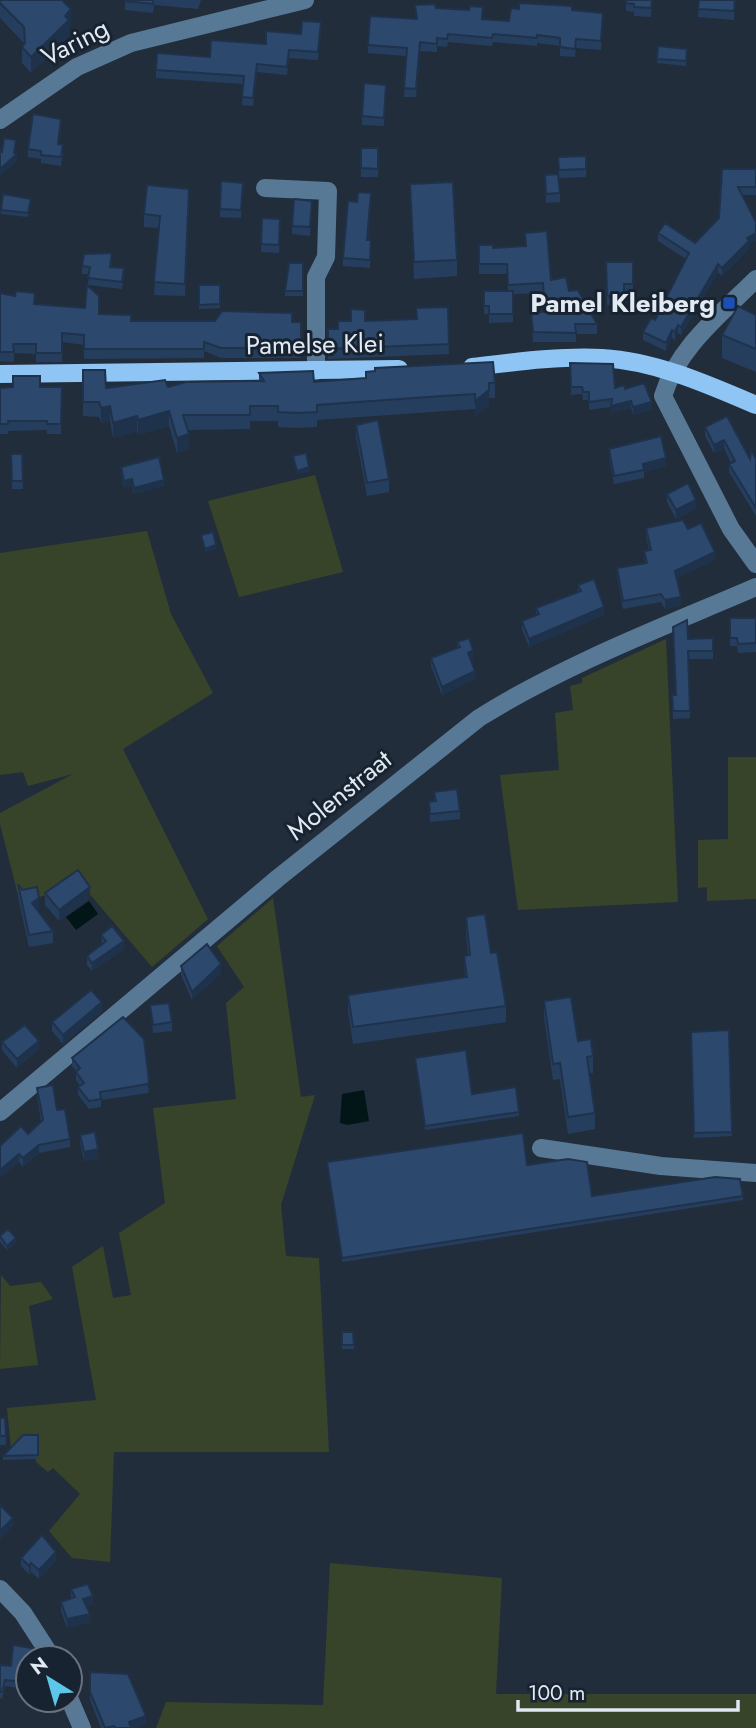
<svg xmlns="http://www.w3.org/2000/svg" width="756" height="1728" font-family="Jost,sans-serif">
<rect width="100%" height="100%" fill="#222d3b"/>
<path fill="#384429" d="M315,475l28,97 -104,25 -31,-96z
M147,531l24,83 42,79 -90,56 85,170 -56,48 -76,-89 -20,14 -36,11 -20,-79v-11l73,-39 -45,12 -5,-14 -23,3v-222z
M666,639l12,263 -160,8 -18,-135 59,-5 -4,-57 18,-3 -3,-24 12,-3v-5z
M728,757h28v142l-49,2v-14l-9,1v-48l30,-1z
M273,898l28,199 14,-2 -34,110 5,51 33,2 10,194h-215l-4,110 -38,-4 -23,-27 31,-37 -27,-26 -5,4 -12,-10 -2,-16 -23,3 -4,-41 89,-8 -24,-133 31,-21 10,52 18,-3 -12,-62 46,-30 -12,-95 83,-9 -10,-96 18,-16 -27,-41z
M1,1275l9,11 31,-4 12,17 -24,7 9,59 -38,4z
M330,1563l172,15 -6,116h260v34h-600l10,-26 157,3z"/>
<path fill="#021618" d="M89,901l9,13 -22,16 -10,-13z
M364,1090l5,31 -21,4 -8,-2 2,-29z"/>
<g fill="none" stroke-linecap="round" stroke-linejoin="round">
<path stroke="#587996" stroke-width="18" d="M0,120l77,-53 54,-24 174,-43
M265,188l63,3 -2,66 -10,20v94
M756,279c-35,35 -78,68 -93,117l68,133 25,35
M0,1112l278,-234 201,-160c86,-54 184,-91 277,-131
M541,1148l120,18 95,7
M0,1589l23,24 29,45
M70,1700l12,28"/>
<path stroke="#8ec5f4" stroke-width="18" d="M472,367c43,-5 87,-11 130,-9 53,3 105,26 154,47
M0,374l399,-5"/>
</g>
<path fill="#263e5d" d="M0,0l71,25 -2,2v9l-38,37 -9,-10v-16l2,-4 -24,-25z
M125,0h76l-3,9 -44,-4 -1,8 -28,-3z
M626,0h26l-1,17 -17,-1v-4l-8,-1z
M699,0h36l-1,20 -36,-3z
M415,5l21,3 47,11 26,2 63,-11 31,12 -2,28 -25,-2 -1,9 -15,-1v-10l-23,-3v3l-44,-4 -1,4 -44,-4 -1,5 -10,-1v6l-17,-1 -4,46h-12l2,-41 -38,-3v-8l48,-26z
M321,30l-3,30 -29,-2 -2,17 -30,-3 -4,34 -11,-1 1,-21 -87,-6v-8z
M658,46l29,3 -1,17 -29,-3z
M386,85l-2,41 -22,-1v-9z
M61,127l-2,17 4,9 -2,13 -20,-3v-4l-13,-2v-8z
M361,148h17v29h-17z
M586,156v21l-27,1 -1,-21z
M722,169h34v26h-14l7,54 -27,27 -4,-4 -37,63 -3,-2 -3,7 -3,-2 -6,13 -23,-11v-8l12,-12 31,-61 -28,-18v-8l37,10 24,-25z
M545,175l15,18v9l-14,1z
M243,183l-2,35 -21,-1v-8z
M410,184l47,76v16l-43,3z
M189,201l-4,95 -31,-1 5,-67 -15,-1v-13z
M371,201l-3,39 3,9 -1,19 -27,-2v-8l14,-56z
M31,203l-3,14 -27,-3v-4z
M312,209l-2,27 -18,-2v-8z
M262,218l18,1 -1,34 -18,-1z
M525,233l26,47 18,11 28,33v10h-21v8h-43l-2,-30h13l-1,-19 -30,1v28l-24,1v-9h-5v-23h24l-1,-17h-28v-29l14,3 32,-2z
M112,260l-1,7 13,9 -2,13 -34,-4 1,-11h-7v-8z
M606,262h27v31h-9v12h-17z
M303,263v33h-18v-5z
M199,285h21v23l-21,1z
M0,293l35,11 64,10 32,7 170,1v36h-80l-17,-7v7l-120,1v-14l-22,-3v20h-26v-8l-22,-1v9l-14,-1z
M448,307l1,47 -121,5v-30h10l27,-8 52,-1 -1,-12z
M756,315v57l-34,-14v-23z
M570,363l45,25 10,1 27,21 -19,5 -2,-7 -20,5v-6l-22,3v-10h-6l-1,-6 -11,1z
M83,370l23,18 62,-1 91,-6v-8l55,9 181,1v15h-6v7l-14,11v-7l-158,11v7l-19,1 -20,-1v-6h-28v8l-63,1 2,19 -12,4 -8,-27 -31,9 -1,-4 -24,7 -3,-17 -9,2 -2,-6 -16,-1z
M62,387l-1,47h-14v-4l-39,1v3h-8v-46z
M356,425l33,54v13l-22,4 -11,-59z
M705,427l45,32h6v57l-27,-44v-8l2,-1 -7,-15 -10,5 -9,-17z
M609,449l57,17 -22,6v6l-30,6 -5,-27z
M11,454h11l1,35h-11z
M121,467l43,19 -30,8 -2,-9 -8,2 -3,-14z
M667,494l29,15 -20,10 -9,-17z
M646,528l42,1 27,31 -39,18 5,27 -16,4 -4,-7 -38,7 -6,-33v-8l28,-5 -1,-12 5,-1 -3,-14z
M578,585l26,30 -75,32 -7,-18v-8l14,-6v-7l42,-16z
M730,618h26v34l-18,1 -1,-7h-7z
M713,638v21h-24l1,59 -17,1 -1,-24h3l13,-56z
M457,642l16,16 -3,1 5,20 -33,16 -11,-29v-8l26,-10z
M434,792l26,19v8l-30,3 -1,-20 5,-1z
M18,884l21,26 -1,1 15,20v12l-24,4 -11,-50z
M45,893l45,5 -31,23 -14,-16z
M466,917l25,36 15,53v16l-153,22 -5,-33v-16l117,-18 -1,-21h4l-2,-23z
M101,935l23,14 -32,22 -5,-6v-9l15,-12z
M181,966l40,7 -29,27 -11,-25z
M544,1001l34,40 15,15v17h-4l6,40v16l-27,5 -8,-55 -7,1 -9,-63z
M150,1005l22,17v9l-19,2z
M102,1011l-39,33 -11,-13v-9z
M123,1017l26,72 -1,4 -47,7v7l-12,2 -11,-14v-8l2,-1 -4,-6v-9l-4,-5v-8z
M729,1030l3,106 -38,2 -3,-106z
M2,1042l37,7 -22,19 -15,-18z
M415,1058l57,36 47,18v4l-94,14z
M37,1088l20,22 13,29v8l-31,6 -16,14 -4,-5 -19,16v-32l28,-12 13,-12 -4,-26z
M80,1135l18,23 -14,3 -4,-18z
M327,1162l200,3 65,31h151v4l-401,62z
M0,1236l16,7 -9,7 -7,-8z
M342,1332l12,13v4h-12z
M0,1418h5l1,27h-6z
M38,1435v24l-35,1v-4z
M21,1558l35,3 -17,18 -8,-7 -2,2 -8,-8z
M71,1589l22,15 -6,2 3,16 -23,6 -6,-17v-9l10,-4z
M37,1649l-1,9h-8v31l-23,-3 -3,13 -2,-1v-33l11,1z
M90,1672l56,52 -10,4h-35l-11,-28z"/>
<path fill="#1f324c" d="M71,9v16l-2,2v9l-38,37v-16l34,-41z
M16,140l-1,16 2,-2v7l-17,15v-7z
M756,233v8l-7,4v4l-27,27v-8l25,-30z
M718,264v8l-37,63v-8z
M678,325v8l-3,7v-8z
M672,330v8l-6,13v-8z
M489,390v15l-14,11v-15z
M631,401v7l-20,5v-7z
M652,402v8l-19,5v-8z
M110,406v15l-9,2v-15z
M169,411v15l-31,9v-15z
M137,416v15l-24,7v-15z
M189,434v15l-12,4v-15z
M724,440v8l-10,5v-8z
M666,458v8l-22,6 -1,-8z
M309,467v5l-12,3v-4z
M132,479v6l-8,2v-6z
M164,480v6l-30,8v-6z
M696,500v9l-20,10v-9z
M216,545v4l-11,4v-4z
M715,552v8l-40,19v-8z
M681,597v8l-16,4v-9z
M604,607v8l-75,32v-8z
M473,650v8l-5,2v-7z
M475,671v8l-33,16v-8z
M90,887v11l-31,23v-11z
M39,898v12l-7,6v-13z
M124,941v8l-32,22v-8z
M221,964v9l-29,27v-8z
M102,1002v9l-39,33v-9z
M39,1041v8l-22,19v-9z
M39,1145v8l-16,14v-9z
M98,1149v9l-14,3v-9z
M19,1154v8l-19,16v-8z
M16,1238v5l-9,7v-4z
M13,1518v8l-13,14v-9z
M56,1552v9l-17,18v-9z
M31,1563v9l-2,2v-8z
M93,1596v8l-10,4v-9z
M90,1614v8l-23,6v-9z
M146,1716v8l-10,4h-7v-6z"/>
<path fill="#2c486c" stroke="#1f324c" stroke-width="2" d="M0,0h62l9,9 -6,7 4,4 -38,37 -9,-10 3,-4 -1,-16 -24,-24z
M125,0h28v4l-28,-3z
M626,0h26l-1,8 -17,-1v-3l-8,-1z
M699,0h36l-1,11 -36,-2z
M519,3l53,3v4l31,3 -2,28 -25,-2 -1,10 -15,-2v-9l-23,-3v3l-44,-4 -1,4 -44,-4 -1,5 -10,-1v6l-17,-2 -4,47 -12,-1 3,-40 -39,-3 2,-29 47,3 -2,-14 20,-1 1,4 33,2 1,-4 13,1 -1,12 27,2 2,-13 8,1z
M302,21l19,1 -3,30 -29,-2 -2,17 -30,-3 -4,34 -11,-1 2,-21 -88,-6 1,-17 53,4 1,-17 55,4v-13l35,3z
M658,46l29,3 -1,12 -29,-2z
M364,83l22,2 -2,33 -22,-2z
M33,114l28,5 -3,25 5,1 -2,12 -20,-2v-4l-13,-2z
M4,138l12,2 -2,13 3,1 -17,15v-18l2,1z
M361,148h17v21l-17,-1z
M586,156v13l-27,1 -1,-13z
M722,169h34v18h-18l18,35v11l-9,5 2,3 -27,27 -4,-4 -37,63 -3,-2 -3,7 -3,-2 -6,13 -23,-11 8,-14 4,2 34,-67 -31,-20 7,-10 30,20 24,-25z
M558,174l2,19 -14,1 -1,-19z
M221,181l22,2 -2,27 -21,-1z
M453,182l4,78 -43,2 -4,-78z
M147,185l42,4 -4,95 -31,-2 6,-66 -16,-2z
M358,192l13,1 -4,47h4l-1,20 -27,-2 5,-57 9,1z
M3,194l28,5 -3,14 -27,-3z
M294,199l18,2 -2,26 -18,-1z
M262,218l18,1 -1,26 -18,-1z
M547,231l4,49 15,-3 3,14 9,-1 19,34h-22l1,9 -43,-1 -2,-20h14l-2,-29 -35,2 -1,-21h-28v-19h14v3l33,-2 -1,-13z
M112,253l-2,14 14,1 -2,14 -34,-4 2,-11 -8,-1 2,-12z
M606,262h27v22h-9v12h-17z
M289,263h14v28h-18z
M87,285l12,11v18l32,1v6h84l7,-10 70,2v9h9v26h-80l-17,-6v7h-120v-14l-22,-2v20h-26v-9h-23l1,8h-14v-59l15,3 1,-5 19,2 -1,11 51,4z
M199,285h21v19l-21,1z
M484,291h29v23h-24v-8h-5z
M738,306l18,9v34l-34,-14z
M448,307l1,37 -121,5v-20h10v-8h13v-12l14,1v11l52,-2 -1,-11z
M493,362l2,21h-6v7l-14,11v-7l-33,2 -125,9v7l-19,1 -20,-1v-6h-28v9h-67l6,19 -12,4 -8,-27 -31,9 -1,-4 -24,7 -3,-17 -9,2 -2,-6h-16v-32h22l1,18 59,-8 3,7 18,-5 78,-1 -5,-8 54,-2 1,11 52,-4v-6l9,-1v-3z
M570,363l43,1 2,24 9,-3 1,4 19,-6 8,19 -19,5 -2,-6 -20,5 1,-7 -23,3v-10h-6l-1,-5h-11z
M13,376h27v11h22l-1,37h-14v-3h-39v3h-8v-36l13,-1z
M727,416l23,43 1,-9 5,9v49l-27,-44 6,-3 -11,-21 -10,5 -9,-18z
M378,420l11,59 -22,4 -11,-58z
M661,436l5,22 -23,6 1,6 -30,6 -5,-27z
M306,453l3,14 -12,4 -4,-15z
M11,454h11l1,27h-11z
M159,457l5,23 -30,8 -2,-9 -8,2 -3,-14z
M688,483l8,17 -20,10 -9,-16z
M683,520l5,9 13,-6 14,29 -40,19 6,26 -16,3 -4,-6 -38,7 -6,-33 30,-5 -3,-12 7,-1 -5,-22z
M213,532l3,13 -11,4 -4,-14z
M594,579l10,28 -75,32 -7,-18 17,-7 -3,-6 45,-17 -3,-6z
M730,618h26v25l-18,1 -1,-6h-7z
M687,620l1,19 25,-1v13h-25l2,60h-17l-1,-16h4l-3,-68z
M469,638l4,12 -5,3 7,18 -33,16 -11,-29 29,-11 -3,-5z
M457,789l3,22 -30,3 -1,-12 7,-1 -2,-9z
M78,870l12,17 -31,23 -14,-17z
M18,884l4,6 15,-3 2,11 -7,5 21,28 -24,4z
M485,914l6,39 6,-1 9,54 -153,21 -5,-32 119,-18 -3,-21 6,-1 -4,-38z
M112,926l12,15 -32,22 -5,-7 19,-15 -5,-6z
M207,944l14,20 -29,28 -11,-26z
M91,990l11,12 -39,33 -11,-13z
M571,997l7,44 13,-2 2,17 -6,1 8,56 -27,4 -8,-54 -7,1 -9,-63z
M169,1003l3,19 -19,3 -3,-20z
M123,1017l21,22 5,42 -1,3 -48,8 1,7 -12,2 -11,-14 6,-4 -8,-11 4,-4 -8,-10z
M25,1025l14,16 -22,18 -15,-17z
M729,1030l3,102 -38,1 -3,-101z
M466,1050l6,44 44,-7 3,25 -94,14 -10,-68z
M53,1085l4,25 8,-1 5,30 -31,6 -16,13 -4,-4 -19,16v-24l21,-20 7,8 15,-14 -6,-32z
M95,1132l3,17 -14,3 -4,-17z
M523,1133l4,32 41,-6 19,3 5,34 123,-19 25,2 3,17 -401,62 -15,-96z
M8,1229l8,9 -9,8 -7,-10z
M342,1332h11l1,13h-12z
M0,1418h5l1,18h-6z
M23,1435h15v20l-35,1z
M0,1505l13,13 -13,13z
M42,1535l14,17 -17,18 -8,-7 -2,3 -8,-8z
M88,1584l5,12 -10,3 7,15 -23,5 -6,-17 14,-5 -4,-8z
M13,1645l24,4 -1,9h-8v24l-23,-2 -3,12h-2v-27l11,1z
M90,1672l38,2 18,42 -17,6 2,6h-16l-1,-2 -9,2 -15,-36z"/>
<rect fill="#1a4fb4" stroke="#182331" stroke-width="2.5" x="722" y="296" width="14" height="14" rx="3.5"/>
<g text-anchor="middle" stroke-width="6" stroke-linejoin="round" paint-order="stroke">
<g font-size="26" fill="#e1e9f2" stroke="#182331">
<text transform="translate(75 42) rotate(-27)" y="9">Varing</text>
<text transform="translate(315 344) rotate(-1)" y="9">Pamelse Klei</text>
<text transform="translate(339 795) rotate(-39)" y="9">Molenstraat</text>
</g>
<g font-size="26" font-weight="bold" fill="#e1e9f2" stroke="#182331" text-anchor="end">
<text x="715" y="312">Pamel Kleiberg</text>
</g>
</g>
<g transform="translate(49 1679) rotate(323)"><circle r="33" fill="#182331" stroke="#68727e" stroke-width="2"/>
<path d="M0-5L12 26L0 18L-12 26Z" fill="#5cc7e8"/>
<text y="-10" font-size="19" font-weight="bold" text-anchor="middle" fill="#e1e9f2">N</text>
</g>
<path d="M518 1700v10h220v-10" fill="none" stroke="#e1e9f2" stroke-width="3.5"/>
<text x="528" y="1700" font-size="21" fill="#e1e9f2" stroke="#182331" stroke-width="5" paint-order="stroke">100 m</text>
</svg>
